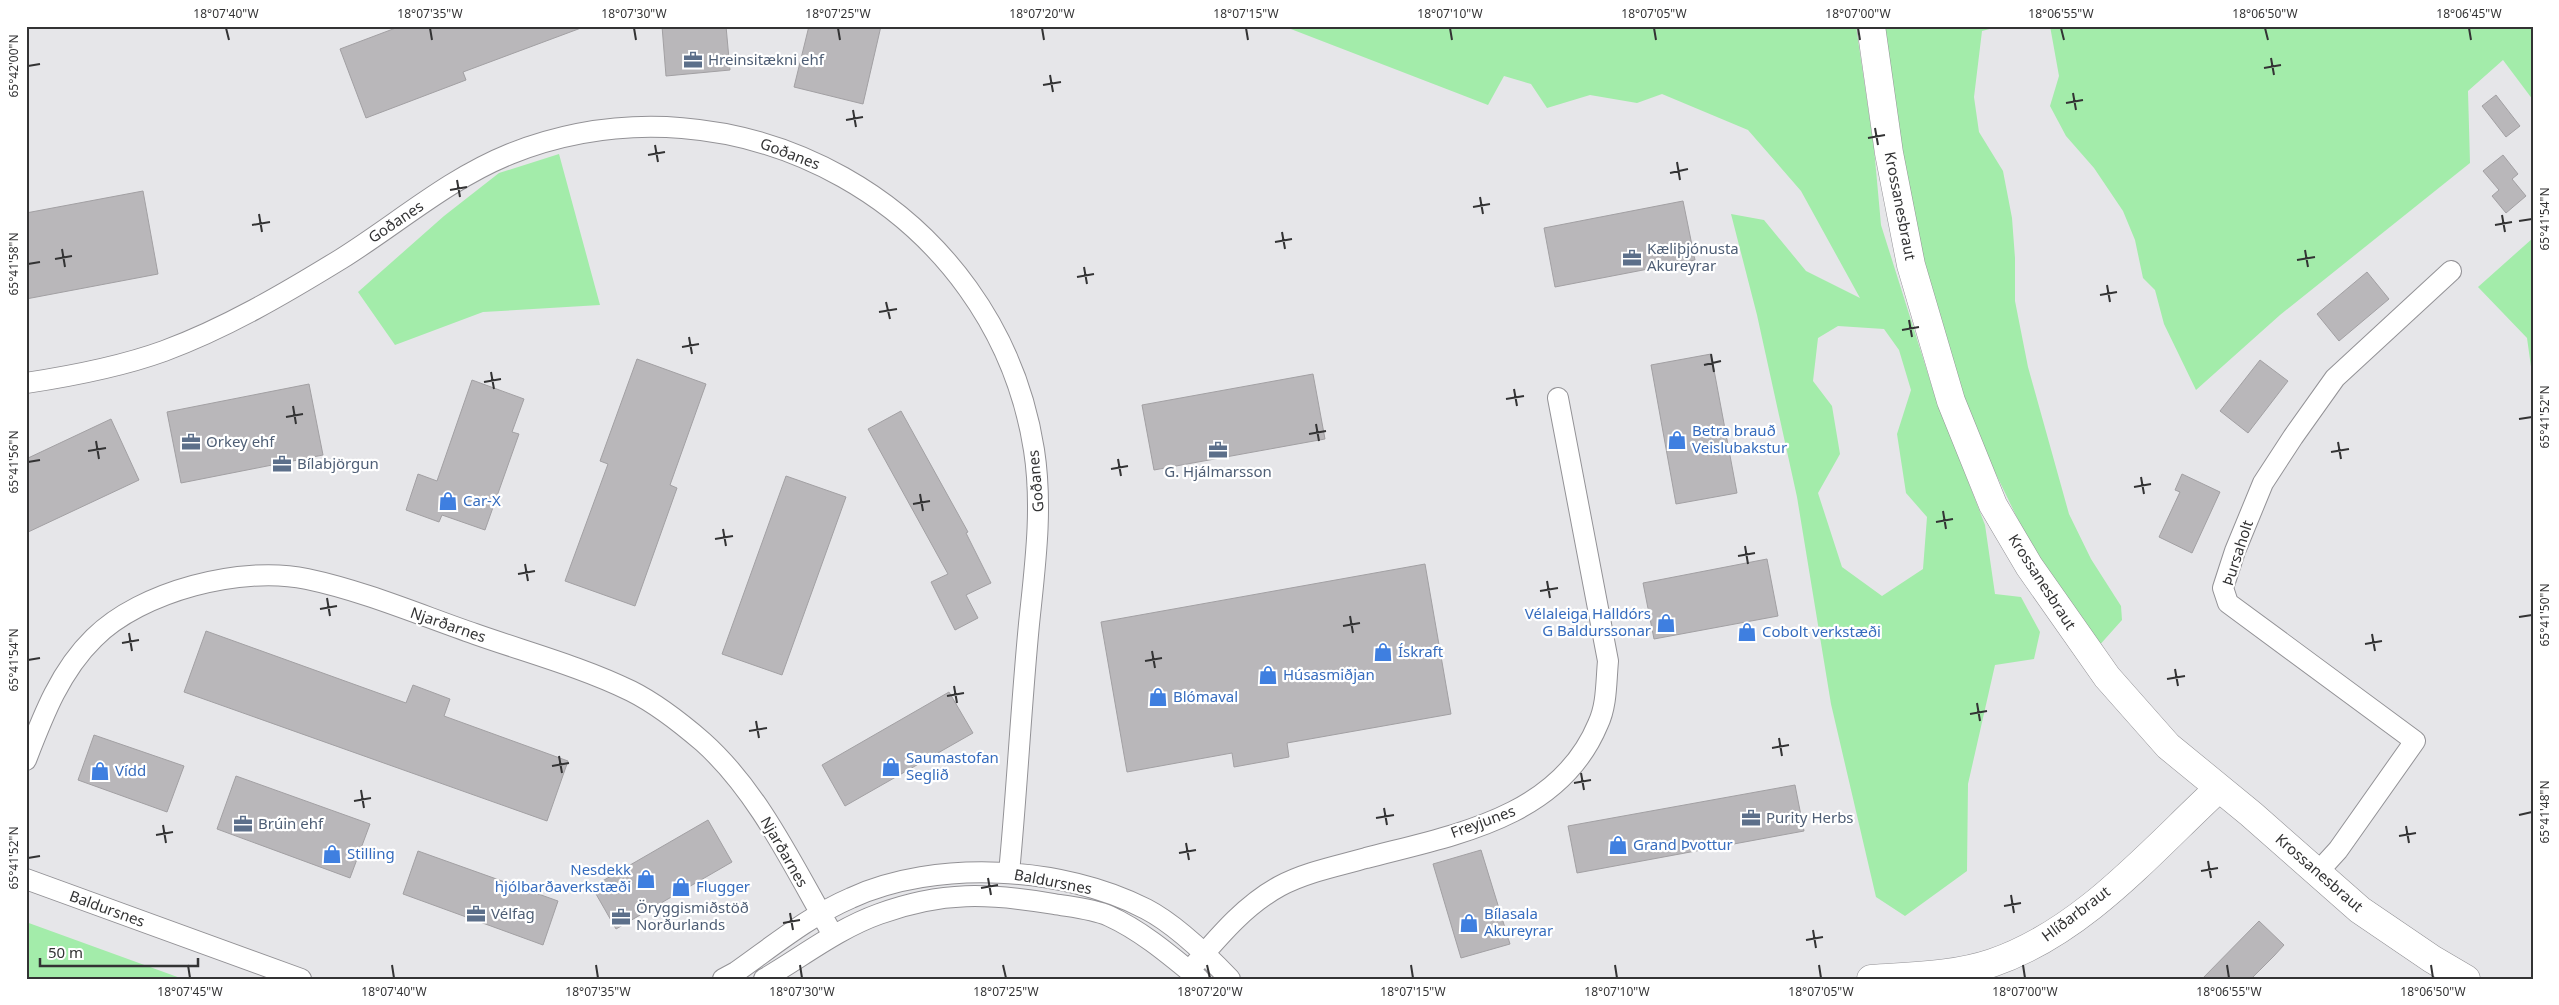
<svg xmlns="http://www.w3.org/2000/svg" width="2559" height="1005" font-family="'Noto Sans',sans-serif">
<rect width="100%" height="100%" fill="#e6e6e9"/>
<path fill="#a3ecaa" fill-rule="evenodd" d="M1283,26h573l18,122 7,77 53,168 51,132 10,69 26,3 19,35 -6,27 -39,6 -27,119 -1,87 -62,45 -29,-19 -45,-193 -34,-207 -40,-182 -26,-101 33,6 42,51 54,27 -59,-107 -53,-61 -86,-36 -25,9 -47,-8 -43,13 -16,-24 -27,-8 -16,29zM1838,326l46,3 15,21 12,40 -14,44 9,59 21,24 -4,52 -41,27 -40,-29 -24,-74 22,-39 -8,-48 -19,-25 5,-43z
M1878,26h123l-19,5 -8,66 5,35 24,39 9,47 3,40v43l13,66 41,147 22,45 30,47 1,14 -25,28 -73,-116 -59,-122 -46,-156z
M2050,26l483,1v73l-30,-40 -35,31 2,72 -190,152 -84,75 -32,-66 -9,-34 -12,-12 -8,-38 -12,-29 -29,-43 -28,-32 -16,-30 9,-30z
M559,154l41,151 -117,7 -88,33 -37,-53 86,-76 55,-43z
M2533,238v143l-6,-43 -49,-51z
M26,922l157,57h-157z"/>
<path fill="#b9b7ba" stroke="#a2a0a3" d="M401,26h180v2l-118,44 3,8 -100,38 -26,-69z
M662,26h64l4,44 -64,6z
M809,26h72l-18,78 -69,-17z
M2496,95l24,31 -14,11 -24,-31z
M2503,155l15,19 -6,5 14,17 -20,17 -14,-17 7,-6 -16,-19z
M143,191l15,83 -132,25v-86z
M1683,201l12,59 -140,27 -11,-59z
M2367,272l22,27 -50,42 -22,-27z
M1711,354l26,139 -61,11 -25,-139z
M637,359l69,25 -36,101 7,3 -42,118 -70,-25 43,-117 -8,-3z
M2260,360l28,21 -40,52 -28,-22z
M1313,374l12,65 -171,31 -12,-65z
M472,380l52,19 -12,33 7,2 -34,96 -43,-15 -3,7 -33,-12 12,-36 19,7z
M309,384l14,71 -142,28 -14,-71z
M901,411l67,121 -2,1 25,50 -25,12 12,23 -23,12 -24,-48 17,-8 -80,-145z
M111,419l28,61 -113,53v-74z
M2182,474l38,18 -28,61 -33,-16 21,-45 -5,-2z
M786,476l60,21 -64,178 -60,-21z
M1767,559l11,57 -124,23 -11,-56z
M1425,564l26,150 -164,29 2,14 -55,10 -2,-14 -105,19 -26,-150z
M206,631l200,72 7,-18 37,14 -6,17 124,45 -21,60 -363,-129z
M949,692l24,41 -128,73 -23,-41z
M94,735l90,31 -17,46 -89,-32z
M236,776l134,48 -20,54 -133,-49z
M1795,785l9,46 -227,42 -9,-47z
M708,820l24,42 -116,67 -24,-42z
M1481,850l29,94 -49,14 -28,-94z
M418,851l140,50 -15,44 -140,-51z
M2259,921l25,24 -10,11 -23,23h-49z"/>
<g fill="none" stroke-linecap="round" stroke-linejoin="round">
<g stroke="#939296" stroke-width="22">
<path id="street" d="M26,383c46,-7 94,-16 138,-32 62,-23 120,-57 177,-92 56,-35 107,-80 169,-105 227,-90 486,53 524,296 9,58 1,116 -5,174 -8,83 -12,166 -20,249
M26,760c17,-44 34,-89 68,-122 47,-47 148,-73 213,-59 57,12 113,36 168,55 51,18 107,33 156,57 26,13 50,32 72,51 57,51 92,128 130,193
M2317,873l21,-23 77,-109 -187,-138 -5,-15 12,-37 28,-68 30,-46 42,-59 116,-107
M26,879l275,100
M1189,971c27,-31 54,-65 91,-85 26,-14 58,-20 86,-28 88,-23 193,-40 232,-134 9,-19 8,-42 10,-63l-50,-263
M723,979l13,-7c37,-26 73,-56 115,-74 85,-39 212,-32 295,11 29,15 61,46 84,70
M764,979c38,-22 73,-50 115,-65 63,-23 110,-21 175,-10 17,3 39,5 55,12 33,15 62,40 90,63"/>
</g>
<g stroke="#939296" stroke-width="29">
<path id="secondary" d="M1871,26l18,127 22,112 40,136 42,104 36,61 78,111 61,69 83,68 109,96 72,49 34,20
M1871,979c40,-3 82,-3 121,-16 91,-31 158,-111 227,-175"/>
</g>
<use href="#street" stroke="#fff" stroke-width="20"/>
<use href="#secondary" stroke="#fff" stroke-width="28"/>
</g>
<path fill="none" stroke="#333334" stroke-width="2" d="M226,28l3,12M430,28l2,12M634,28l2,12M838,28l2,12M1042,28l2,12M1246,28l2,12M1450,28l2,12M1654,28l2,12M1858,28l2,12M2061,28l3,12M2265,28l3,12M2469,28l2,12M2271,58l3,17M28,66l12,-2M2264,68l17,-3M1050,75l3,17M1043,85l18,-3M2073,93l3,17M2066,103l17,-3M853,110l3,17M846,120l17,-3M1875,128l3,17M1868,138l17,-3M655,145l3,17M648,155l17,-3M1677,162l3,18M1670,173l18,-4M457,180l3,17M450,190l17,-3M1480,197l3,17M1473,207l17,-3M259,214l3,18M2502,215l3,17M2519,221l13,-2M252,225l18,-3M2495,225l17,-3M1282,232l3,17M1275,242l17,-3M62,249l3,18M2305,250l3,17M55,259l17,-3M2297,260l18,-3M28,264l12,-2M1084,267l3,17M1077,277l17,-3M2107,285l3,17M2100,295l17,-3M886,302l4,17M879,312l18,-3M1909,320l3,17M1902,330l17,-3M689,337l3,17M682,347l17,-3M1711,354l3,18M1704,365l17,-4M491,372l3,17M484,382l17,-3M1514,389l3,17M1506,399l18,-3M293,406l3,18M286,417l17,-3M2519,419l13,-2M1316,424l3,17M1309,434l17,-3M96,441l3,18M2338,442l3,17M88,451l18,-3M2331,452l18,-3M1118,459l3,17M28,462l12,-2M1111,469l17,-3M2141,477l3,17M2134,487l17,-3M920,494l3,17M913,504l17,-3M1943,511l3,18M1936,522l17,-3M723,529l3,17M715,539l18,-3M1745,546l3,18M1738,556l17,-3M525,564l3,17M518,574l17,-3M1547,581l3,17M1540,591l18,-3M327,598l3,18M320,609l17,-3M1350,616l3,17M2519,617l13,-2M1343,626l17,-3M129,633l3,18M2372,634l3,17M122,643l17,-3M2365,644l17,-3M1152,651l3,17M28,660l12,-2M1145,661l17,-3M2175,669l3,17M2167,679l18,-3M954,686l3,17M947,696l17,-3M1977,703l3,18M1970,714l17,-3M756,721l3,17M749,731l18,-3M1779,738l3,18M1772,748l17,-3M559,756l3,17M552,766l17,-3M1581,773l3,17M1574,783l17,-3M361,790l3,18M354,801l17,-3M1384,808l3,17M2519,815l13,-3M1376,818l18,-3M163,825l3,18M2406,826l3,17M156,835l17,-3M2399,836l17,-3M1186,843l3,17M1179,853l17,-3M28,858l12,-2M2208,861l3,17M2201,871l17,-3M988,878l3,17M981,888l17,-3M2011,895l3,18M2004,906l17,-3M790,913l3,17M783,923l17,-3M1813,930l3,18M1806,940l17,-3M188,965l2,13M392,965l2,13M596,965l2,13M800,965l2,13M1003,965l3,13M1207,965l3,13M1411,965l2,13M1615,965l2,13M1819,965l2,13M2023,965l2,13M2227,965l2,13M2431,965l2,13"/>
<defs>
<g id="office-bare" transform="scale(1.5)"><path d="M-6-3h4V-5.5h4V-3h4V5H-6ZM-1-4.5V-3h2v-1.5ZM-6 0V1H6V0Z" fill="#5c6f8a" stroke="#fff" stroke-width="2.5" paint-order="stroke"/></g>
<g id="shop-bare" transform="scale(1.5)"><path d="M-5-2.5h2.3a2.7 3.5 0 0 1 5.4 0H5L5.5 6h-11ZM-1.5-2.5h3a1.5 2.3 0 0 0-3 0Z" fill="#3f7fe0" stroke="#fff" stroke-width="2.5" paint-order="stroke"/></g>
</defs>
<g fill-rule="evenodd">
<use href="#office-bare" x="693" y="60"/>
<use href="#office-bare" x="1632" y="258"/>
<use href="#shop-bare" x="1677" y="440"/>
<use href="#office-bare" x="191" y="442"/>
<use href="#office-bare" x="1218" y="450"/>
<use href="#office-bare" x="282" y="464"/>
<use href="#shop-bare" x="448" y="501"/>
<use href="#shop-bare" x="1666" y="623"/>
<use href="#shop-bare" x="1747" y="632"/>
<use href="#shop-bare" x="1383" y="652"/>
<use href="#shop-bare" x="1268" y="675"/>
<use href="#shop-bare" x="1158" y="697"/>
<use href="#shop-bare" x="891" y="767"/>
<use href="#shop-bare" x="100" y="771"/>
<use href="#office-bare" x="1751" y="818"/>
<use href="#office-bare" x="243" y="824"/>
<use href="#shop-bare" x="1618" y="845"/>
<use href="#shop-bare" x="332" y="854"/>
<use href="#shop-bare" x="646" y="879"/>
<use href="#shop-bare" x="681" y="887"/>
<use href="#office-bare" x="476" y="914"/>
<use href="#office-bare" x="621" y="917"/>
<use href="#shop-bare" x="1469" y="923"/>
</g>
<g text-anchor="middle" stroke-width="4.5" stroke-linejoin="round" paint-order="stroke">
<g font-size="15" fill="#4e5e75" stroke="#fff" text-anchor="start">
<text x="708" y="65">Hreinsitækni ehf</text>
<text x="1647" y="254">Kæliþjónusta<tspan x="1647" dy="17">Akureyrar</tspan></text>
<text x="206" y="447">Orkey ehf</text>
<text x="297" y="469">Bílabjörgun</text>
<text x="1218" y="477" text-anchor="middle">G. Hjálmarsson</text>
<text x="1766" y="823">Purity Herbs</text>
<text x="258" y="829">Brúin ehf</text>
<text x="636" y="913">Öryggismiðstöð<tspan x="636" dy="17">Norðurlands</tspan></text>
<text x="491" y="919">Vélfag</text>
</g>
<g font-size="15" fill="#333334" stroke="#fff">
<text transform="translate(790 154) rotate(21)" y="5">Goðanes</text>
<text transform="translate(1900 206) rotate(79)" y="5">Krossanesbraut</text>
<text transform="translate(396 222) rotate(-34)" y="5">Goðanes</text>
<text transform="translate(1036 481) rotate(-95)" y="5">Goðanes</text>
<text transform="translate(2238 553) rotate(-72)" y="5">Þursaholt</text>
<text transform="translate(2042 582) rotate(57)" y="5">Krossanesbraut</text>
<text transform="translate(448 625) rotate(19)" y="5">Njarðarnes</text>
<text transform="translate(1483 822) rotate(-20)" y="5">Freyjunes</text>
<text transform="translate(784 852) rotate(60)" y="5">Njarðarnes</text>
<text transform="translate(2319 873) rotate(41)" y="5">Krossanesbraut</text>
<text transform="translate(1053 882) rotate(11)" y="5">Baldursnes</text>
<text transform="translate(107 909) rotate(20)" y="5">Baldursnes</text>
<text transform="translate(2076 914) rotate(-37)" y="5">Hlíðarbraut</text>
</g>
<g font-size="15" fill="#366cbe" stroke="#fff" text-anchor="start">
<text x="1692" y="436">Betra brauð<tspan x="1692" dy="17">Veislubakstur</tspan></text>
<text x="463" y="506">Car-X</text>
<text x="1651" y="619" text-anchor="end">Vélaleiga Halldórs<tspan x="1651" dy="17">G Baldurssonar</tspan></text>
<text x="1762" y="637">Cobolt verkstæði</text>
<text x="1398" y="657">Ískraft</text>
<text x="1283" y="680">Húsasmiðjan</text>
<text x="1173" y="702">Blómaval</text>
<text x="906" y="763">Saumastofan<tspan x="906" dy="17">Seglið</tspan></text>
<text x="115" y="776">Vídd</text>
<text x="1633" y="850">Grand Þvottur</text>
<text x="347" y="859">Stilling</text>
<text x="631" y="875" text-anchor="end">Nesdekk<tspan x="631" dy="17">hjólbarðaverkstæði</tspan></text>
<text x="696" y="892">Flugger</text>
<text x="1484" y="919">Bílasala<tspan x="1484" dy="17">Akureyrar</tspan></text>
</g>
</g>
<rect width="2559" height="1005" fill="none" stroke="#ffffff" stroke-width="55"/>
<path d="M40 958v8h158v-8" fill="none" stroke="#333334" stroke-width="2.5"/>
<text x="48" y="958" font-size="15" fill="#333334" stroke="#ffffff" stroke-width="4" paint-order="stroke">50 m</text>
<rect x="28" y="28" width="2504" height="950" fill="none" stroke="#333334" stroke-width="2"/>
<g font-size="12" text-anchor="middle" fill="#333334">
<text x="226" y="18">18°07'40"W</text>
<text x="430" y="18">18°07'35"W</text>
<text x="634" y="18">18°07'30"W</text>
<text x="838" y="18">18°07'25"W</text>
<text x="1042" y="18">18°07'20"W</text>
<text x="1246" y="18">18°07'15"W</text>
<text x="1450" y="18">18°07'10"W</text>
<text x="1654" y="18">18°07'05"W</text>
<text x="1858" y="18">18°07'00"W</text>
<text x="2061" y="18">18°06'55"W</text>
<text x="2265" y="18">18°06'50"W</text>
<text x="2469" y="18">18°06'45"W</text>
<text transform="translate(14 66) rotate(-90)" y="4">65°42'00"N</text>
<text transform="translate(2545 219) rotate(-90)" y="4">65°41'54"N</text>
<text transform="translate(14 264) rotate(-90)" y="4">65°41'58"N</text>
<text transform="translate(2545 417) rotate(-90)" y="4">65°41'52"N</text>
<text transform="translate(14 462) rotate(-90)" y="4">65°41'56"N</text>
<text transform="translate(2545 615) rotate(-90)" y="4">65°41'50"N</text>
<text transform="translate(14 660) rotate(-90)" y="4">65°41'54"N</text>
<text transform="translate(2545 812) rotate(-90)" y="4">65°41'48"N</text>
<text transform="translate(14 858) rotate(-90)" y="4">65°41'52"N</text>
<text x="190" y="996">18°07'45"W</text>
<text x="394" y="996">18°07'40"W</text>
<text x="598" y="996">18°07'35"W</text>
<text x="802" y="996">18°07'30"W</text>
<text x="1006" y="996">18°07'25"W</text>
<text x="1210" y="996">18°07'20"W</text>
<text x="1413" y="996">18°07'15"W</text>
<text x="1617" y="996">18°07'10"W</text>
<text x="1821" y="996">18°07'05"W</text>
<text x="2025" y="996">18°07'00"W</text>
<text x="2229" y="996">18°06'55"W</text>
<text x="2433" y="996">18°06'50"W</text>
</g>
</svg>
